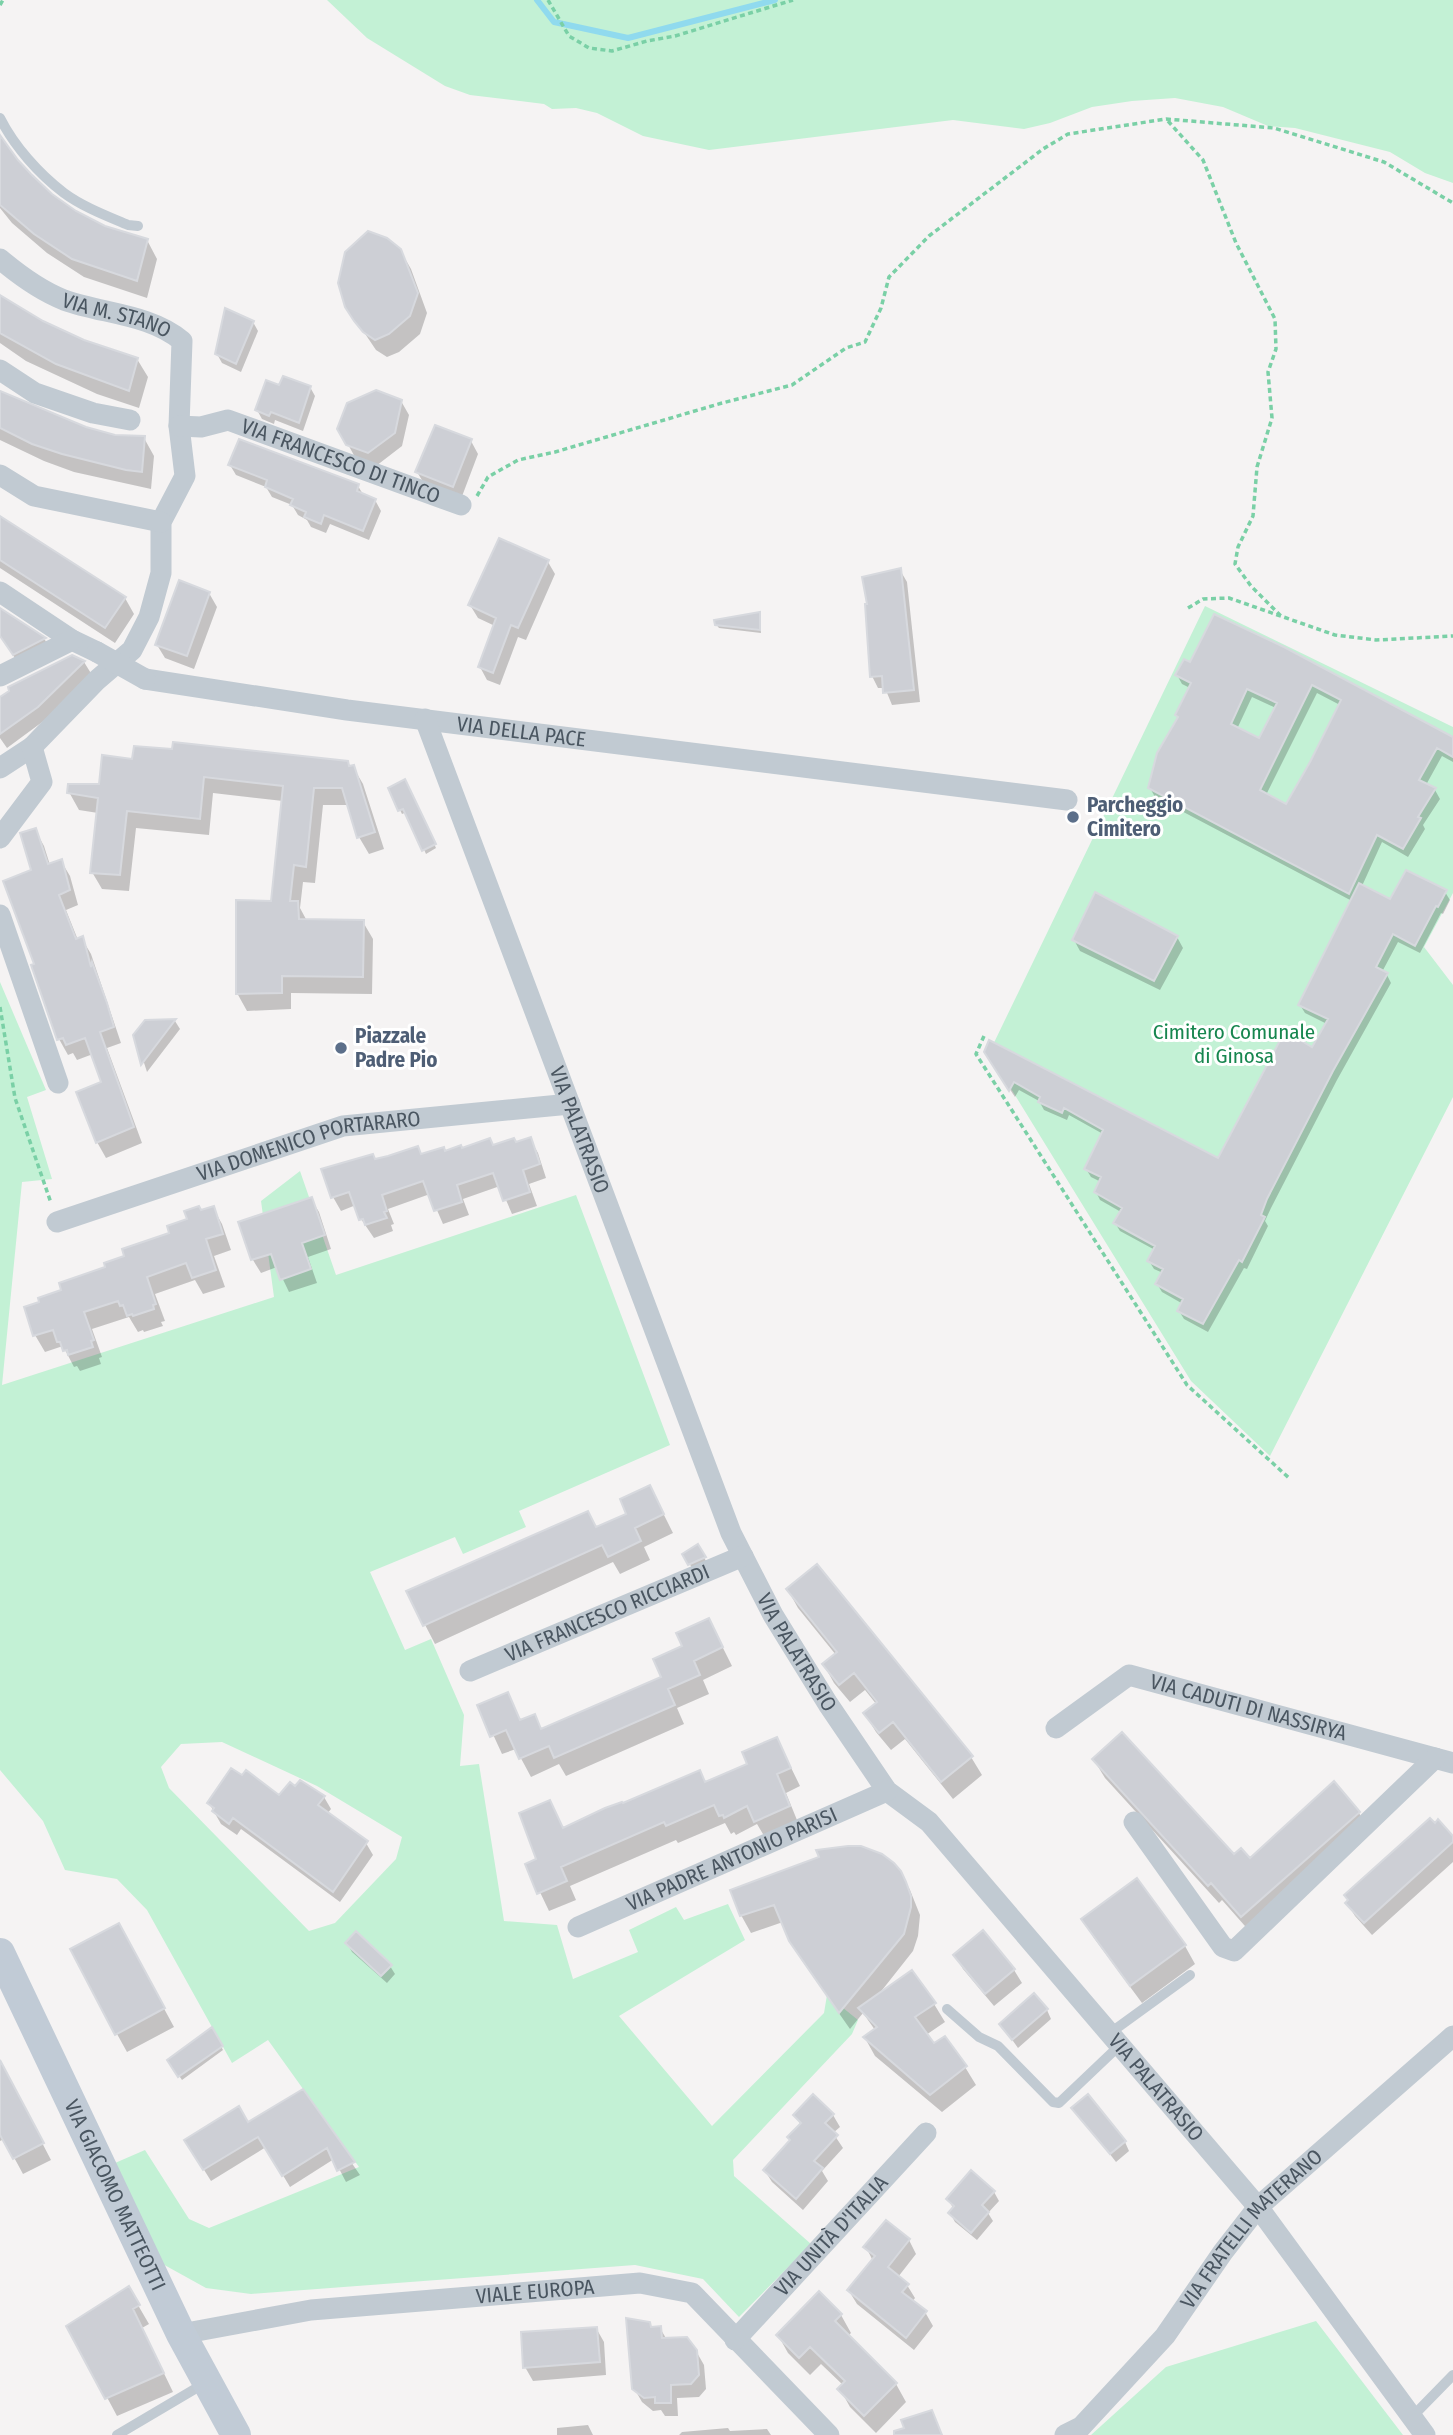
<svg xmlns="http://www.w3.org/2000/svg" width="1453" height="2435" font-family="'Fira Sans Condensed',sans-serif">
<rect width="100%" height="100%" fill="#f5f3f3"/>
<path fill="#c3f1d5" fill-rule="evenodd" d="M327,0h1126v183l-28,-10 -35,-21 -95,-24 -27,-2 -45,-19 -48,-9 -43,3 -40,6 -42,16 -26,6 -71,-9 -244,30 -66,-14 -46,-23 -21,-5 -24,1 -8,-5 -74,-9 -25,-9 -78,-48z
M1205,606l248,121v166l-29,54 29,38v112l-183,359 -79,-75 -202,-328z
M0,982l46,108 -19,7 25,82 -30,3 -20,203 272,-88 -13,-96 39,-30 36,104 240,-80 94,250 -151,66 7,16 -63,27 -8,-17 -85,35 35,78 26,-11 33,76 -4,51 19,-2 25,157 53,4 16,54 65,-27 -9,-22 47,-23 8,13 44,-16 17,36 -126,76 93,110 112,-113 3,-18 31,25 -6,14 -119,126 1,16 77,68 -72,73 -36,-38 -68,-14 -384,29 -45,-6 -47,-26 -44,-99 30,-13 44,69 20,9 150,-61 -91,-127 -36,23 -85,-153 -30,-31 -52,-9 -22,-49 -43,-51zM222,1742l95,44 85,51 -6,22 -61,64 -26,8 -140,-143 -8,-21 20,-23z
M1316,2321l87,114h-312l75,-68z"/>
<path fill="#0003" fill-rule="evenodd" d="M0,135l16,26 35,34 32,22 21,10 43,13 10,19 -10,39 -63,-21 -37,-24 -35,-30 -12,-15z
M400,250l11,19 16,44 -7,21 -21,18 -12,5 -11,-7 -29,-43z
M0,295l43,27 40,19 54,18 11,18 -9,31 -42,-14 -71,-33 -26,-18z
M253,322l5,9 -17,41 -19,-9 -5,-9z
M280,387h30l5,9 -12,35 -28,-11 -1,4 -12,-5 -5,-9z
M0,392l86,37 29,7 29,2 10,18 -3,33 -77,-17 -30,-11 -44,-21z
M401,401l8,14 -7,31 -26,20 -20,-7 -17,-31z
M471,441l7,13 -17,45 -36,-14 -8,-13z
M230,465l128,21 6,10 11,4 6,11 -12,29 -39,-16 -4,9 -15,-6 -4,-7 -9,-5 -6,-10 -20,-8 -6,-10 -30,-12z
M0,518l125,80 9,16 -19,29 -115,-75z
M548,562l7,12 -29,66 -8,-3 -18,48 -13,-5 -7,-13 15,-41 -17,-8 -8,-13z
M900,570l7,12 13,120 -28,3 -7,-17h-7l-6,-12z
M209,593l8,14 -23,62 -29,-11 -8,-13z
M0,610l45,30 8,15 -30,15 -23,-34z
M759,614l2,19 -42,-5 -3,-4z
M1215,616l238,123v23l-11,-6 -16,29 9,5 5,9 -17,26 2,4 -17,28 -26,-15 -20,44 29,15 54,-9 5,8 -7,14 -2,-1 -21,40 -22,-11 -16,30 5,3 4,8 -54,97 -66,128 -6,13 3,5 -21,43 -3,-1 -36,64 -24,-13 -5,-8 4,-7 -21,-12 -5,-8 6,-11 -9,-4 -5,-8 6,-11 -35,-19 -5,-8 6,-11 -21,-12 -4,-8 5,-10 -10,-5 -5,-8 17,-35 -34,-19 -2,5 -23,-10 -5,-9 -20,-11 -4,7 -24,-36 228,99 94,-111 14,-25 -22,-11 -5,-8 52,-104 -197,-104 -5,-9 40,-100 -8,-4 -5,-9 14,-11zM1317,693l23,12 -53,101 -21,-11zM1252,697l24,11 -16,32 -23,-11z
M72,657l12,5 8,13 -47,45 -38,28 -7,-10v-39z
M134,761l219,6 10,17 21,65 -15,5 -10,-17 -10,-32h-26l-8,78 -12,-1 -3,26 7,13 56,1 10,17 -1,55 -81,-1v16l-44,2 -10,-18 35,-91 11,-101 -70,-8 -4,42 -73,-7 -7,63 -27,-2 -10,-17 6,-59 -19,-3 -10,-18 31,-6z
M404,781l32,67 -10,6 -19,-42 -5,2 -12,-25z
M35,830l9,16 6,19 11,-4 9,15 8,29 -12,5 12,30 4,-1 9,15 30,89 -14,5 35,95 -36,15 -9,-16 6,-59 -10,-29 -16,6 -4,-7 -5,2 -9,-16 -26,-73 4,-1 -4,-94z
M1177,937l6,11 -23,42 -80,-39 -6,-11z
M175,1021l5,8 -33,43 -12,-37 11,-13z
M530,1139l8,14 8,25 -17,6 8,22 -25,8 -12,-28 -37,13 6,16 -26,9 -13,-30 -42,15 6,15 -3,1 2,6 -19,7 -13,-19 -5,-14 -15,6 -8,-14 42,-36 141,-17z
M311,1199l8,13 12,37 -23,8 9,26 -28,9 -12,-25 -16,6 -8,-13 -13,-37z
M213,1208l9,16 9,26 -17,6 11,31 -22,7 -8,-14 -40,14 10,27 -4,1 2,4 -19,6 -1,-2 -5,2 -9,-15 -37,12 10,28 -3,1 2,6 -21,7 -3,-5 -3,1 -11,-21 -18,6 -10,-17 -9,-27 37,-17 108,-57 30,-22z
M650,1487l23,46 -29,14 6,13 -30,14 -7,-12 -178,82 -27,-52 189,-63 32,-14z
M698,1547l8,14 -14,7 -8,-14z
M788,1590l183,167 11,18 -29,24 -48,-60 -14,11 -15,-18 -11,-18 12,-9 -12,-15 -15,12 -16,-19 -10,-18 12,-10 -38,-47z
M709,1620l23,46 -29,14 6,14 -32,14 7,16 -118,52 -7,-12 -28,13 -15,-28 -14,5 -22,-48 27,-11 14,27 13,-6 8,14 121,-53 21,-31z
M777,1739l23,47 -14,7 13,32 -33,14 -9,-15 -21,11 -2,-3 -3,2 -6,-11 -47,20 -2,-3 -106,46 6,14 -27,11 -22,-46 12,-5 11,-58 14,28 141,-47 44,-18z
M1094,1760l140,96 16,5 109,-48 10,18 -117,103 -30,-34 -3,3 -114,-125z
M280,1797h44l7,12 -4,5 39,29 7,12 -33,47 -99,-73 -4,6 -16,-11 -12,-21z
M1453,1838v24l-81,73 -17,-19 -8,-13z
M900,1872l10,18 10,25 -2,21 -5,15 -34,43 55,10 11,18 -19,13 8,11 31,21 11,18 -34,27 -67,-56 -10,-18 10,-8 -12,-17 -13,16 -49,-70 -18,-37 -32,11 -10,-18 -9,-24z
M1083,1920l102,26 10,18 -53,39 -48,-65z
M983,1933l31,37 8,13 -28,23 -31,-37 -8,-14z
M347,1943l43,23 5,8 -8,9 -35,-31z
M129,1944l45,83 -47,25 -10,-18z
M1047,2010l4,9 -33,29 -17,-24z
M212,2030l11,20 -41,30 -13,-19z
M0,2062l51,98 -28,14 -19,-35 -4,2z
M302,2091l58,84 -14,7 -12,-23 -44,28 -24,-40 -55,34 -25,-40 62,-17z
M813,2096l20,19 7,12 -7,6 10,15 -21,23 6,10 -25,29 -31,-28 -7,-11 27,-30 9,-16 -6,-10z
M1074,2108l51,34 4,9 -13,11z
M994,2192l5,9 -11,12 5,8 -16,19 -22,-18 -5,-9 4,-4 -6,-9z
M909,2240l7,14 -18,23 9,8 8,13 -3,4 13,10 8,14 -19,24 -57,-46 -8,-13 24,-30 -7,-14z
M128,2288l21,36 -7,4 31,64 -56,24 -48,-90z
M841,2315l10,18 -3,3 48,48 10,18 -30,31 -26,-26 -10,-18 3,-4 -22,-21 -11,11 -22,-22 -10,-18z
M649,2324l3,5 8,-1 7,12 29,11 8,14 2,24 -7,8 -22,1 1,18h-13l-4,-6 -8,1 -11,-9 -8,-14z
M596,2328l8,14 2,33 -73,6 -8,-14z
M588,2425l5,10h-36v-7z
M728,2428l2,3 37,-2 4,6h-92l3,-3z"/>
<g fill="none" stroke-linecap="round" stroke-linejoin="round">
<path stroke="#90daee" stroke-width="6" d="M537,0l17,22 74,16 147,-38"/>
</g>
<path fill="#cdcfd5" stroke="#d7d9de" stroke-width="2" fill-rule="evenodd" d="M0,135l18,25 13,14 21,20 24,17 29,15 43,13 -11,42 -65,-22 -38,-25 -34,-29z
M368,231l19,7 14,11 17,44 -8,23 -21,18 -14,6 -12,-8 -9,-11 -9,-14 -7,-24 7,-31z
M0,295l43,26 41,19 54,18 -9,33 -73,-27 -56,-31z
M225,308l29,13 -18,43 -21,-10z
M283,376l28,10 -12,37 -28,-11 -2,4 -14,-6 11,-30 13,5z
M376,390l26,10 -7,33 -27,20 -22,-8 -9,-16 10,-26z
M0,391l86,36 29,8 30,1 -3,36 -16,-2 -64,-16 -30,-10 -32,-16z
M435,425l37,14 -19,48 -38,-15z
M239,439l120,45 -2,7 19,8 -13,32 -39,-16 -3,9 -17,-7 2,-5 -16,-7 3,-6 -28,-12 2,-7 -39,-15z
M0,516l126,81 -21,31 -105,-68z
M499,538l50,22 -31,68 -7,-3 -18,48 -15,-6 18,-49 -28,-13z
M901,568l13,122 -31,3 -1,-17 -12,1 -5,-73h2l-5,-27z
M179,580l31,12 -23,64 -32,-11z
M0,608l46,30 -33,17 -13,-19z
M760,612v18l-45,-5 -1,-5z
M1214,614l70,33 169,90v20l-16,-9 -18,32 17,8 -18,29 3,1 -18,31 -26,-14 -28,59 -201,-106 9,-35 21,-36 -3,-2 16,-32 -16,-8 9,-16 6,3zM1312,685l29,15 -31,62 -24,42 -26,-14zM1247,689l30,14 -18,35 -28,-14z
M72,655l13,6 -47,46 -38,27v-37l9,-6 -1,-4z
M173,742l175,19 1,5 5,-1 21,67 -18,6 -15,-50h-28l-8,79 -12,-2 -4,36h8l1,18 65,1 -1,57 -81,-1v17l-46,1v-94l35,1 12,-115 -79,-9 -4,42 -73,-8 -7,64 -30,-2 8,-75 -31,-5 1,-9h31l3,-29 30,4 2,-13 38,3z
M405,779l31,65 -14,7 -19,-42 -5,2 -10,-23z
M36,828l12,36 14,-5 8,31 -11,5 17,44 7,-3 8,31 1,-5 15,41 7,24 -14,5 34,95 -38,16 -20,-51 25,-10 -16,-44 -19,7 -3,-7 -6,2 -26,-75 3,-1 -31,-83 28,-11 -11,-37z
M1406,870l41,20 -9,17 -2,-1 -21,40 -22,-12 -17,33 12,6 -55,98 -66,128 -6,16 4,2 -23,45 -3,-2 -36,64 -26,-13 6,-12 -28,-15 8,-15 -16,-8 8,-15 -42,-23 9,-15 -28,-16 7,-15 -17,-8 19,-39 -39,-22 -2,5 -24,-11 2,-5 -26,-15 -5,9 -25,-39 5,-12 229,118 67,-127 27,16 16,-28 -30,-14 61,-122 31,16z
M1095,892l83,44 -24,45 -82,-41z
M176,1019l-35,46 -8,-30 12,-15z
M531,1137l9,27 -17,6 7,22 -27,9 -10,-28 -36,12 5,17 -28,9 -11,-30 -41,14 5,16 -3,1 3,6 -22,7 -2,-6 -4,1 -10,-28 -18,6 -10,-29 52,-15 2,5 13,-3 30,-10 3,8 23,-7 1,4 16,-6 1,3 28,-10 3,7 21,-7 2,4z
M312,1197l13,38 -23,8 9,26 -31,11 -9,-26 -20,6 -13,-38z
M199,1206l2,4 13,-4 9,28 -17,5 10,31 -24,8 -6,-15 -39,14 9,27 -3,1 1,4 -21,7 -1,-2 -5,2 -4,-11 -3,1 -2,-5 -34,11 10,28 -3,1 2,6 -25,8 -1,-5 -4,1 -3,-9h-3l-4,-12 -20,6 -9,-29 15,-5 -1,-4 23,-8 -2,-7 46,-16 -1,-4 20,-7 -2,-7 47,-16 -2,-7 20,-7 -3,-8z
M650,1485l14,29 -29,14 6,13 -33,16 -6,-12 -179,81 -17,-35 182,-80 8,16 30,-13 -6,-15z
M698,1544l8,13 -18,8 -6,-11z
M817,1564l156,192 -32,26 -48,-60 -14,11 -16,-20 14,-11 -23,-29 -15,12 -17,-21 15,-12 -51,-63z
M709,1618l14,29 -29,14 6,14 -32,14 7,16 -121,53 -5,-12 -30,13 -13,-29 -16,7 -13,-32 31,-13 12,28 15,-6 6,15 120,-52 -8,-18 29,-13 -6,-13z
M1122,1732l112,122 7,-6 9,10 84,-77 26,31 -119,105 -30,-34 -3,3 -116,-127z
M777,1737l14,31 -14,6 13,32 -36,16 -7,-16 -23,12 -1,-3 -4,1 -5,-11 -48,21 -2,-4 -103,45 6,14 -30,13 -12,-30 11,-5 -17,-46 31,-13 13,28 42,-20 17,-6 1,1 77,-33 5,12 42,-18 -5,-12z
M231,1768l11,7 4,-5 33,25 11,-13 5,4 5,-6 25,16 -7,9 50,36 -35,51 -100,-74 -4,6 -17,-13 2,-3 -7,-5z
M1430,1818l5,5 3,-4 15,17v6l-89,81 -19,-20 3,-3 -4,-5z
M848,1846h13l21,8 12,9 7,8 5,11 5,14v11l-7,27 -65,79 -50,-72 -15,-36 -34,11 -10,-26 89,-33 -3,-7z
M1137,1878l49,67 -56,41 -49,-67z
M119,1923l46,85 -50,27 -45,-86z
M983,1930l32,39 -30,25 -32,-39z
M356,1931l36,34 -11,11 -36,-33z
M912,1970l24,33 -21,14 19,26 11,-7 22,30 -37,29 -67,-58 14,-10 -19,-19z
M1034,1993l14,16 -36,31 -13,-16z
M212,2027l11,19 -45,31 -11,-17z
M0,2060l44,83 -31,16 -13,-24z
M303,2089l52,73 -18,9 -10,-23 -45,28 -24,-39 -55,33 -19,-30 55,-34 9,16z
M813,2094l21,20 -9,9 13,12 -24,26 9,7 -27,31 -33,-29 27,-30 -3,-3 14,-14 -8,-8z
M1088,2094l38,47 -16,13 -39,-46z
M971,2170l24,21 -13,14 7,7 -18,21 -23,-20 6,-7 -8,-7z
M886,2220l24,19 -22,28 21,17 -7,8 25,19 -21,27 -59,-48 28,-34 -12,-9z
M129,2286l11,19 -7,4 31,64 -59,26 -39,-73z
M819,2291l23,23 -7,7 62,62 -33,33 -27,-27 8,-8 -35,-34 -11,11 -23,-23z
M626,2318l24,4 1,5 10,-1 1,12 25,-1 10,13 2,25 -8,9 -20,1v18h-16v-6l-11,1 -12,-9z
M597,2327l3,35 -77,6 -2,-36z
M932,2410l10,25h-48v-4l10,-3 -3,-8z"/>
<g fill="none" stroke-linecap="round" stroke-linejoin="round">
<path stroke="#7ad0a6" stroke-width="3.5" stroke-dasharray="5 3.5" stroke-linecap="butt" d="M548,0l21,36 20,12 23,3 35,-10 28,-5 118,-36
M0,5l3,-5
M1168,121l35,39 33,83 39,76 1,30 -8,23 4,46 -15,49 -4,49 -15,31 -3,17 16,22 31,31
M477,496l11,-19 30,-17 37,-8 167,-49 70,-18 54,-37 19,-6 16,-34 8,-31 40,-41 114,-87 25,-15 98,-15 108,9 110,34 69,41
M1188,608l15,-9 26,-1 106,37 41,5 77,-4
M0,1007l15,91 36,105
M984,1036l-8,18 211,331 102,93"/>
<path stroke="#c1cad2" stroke-width="10" d="M0,118c14,28 39,56 64,75 19,14 43,23 64,32l10,1
M947,2009l32,28 19,9 55,56 6,1 61,-58
M1110,2033l80,-58
M1412,2417l41,-42
M117,2435l88,-52"/>
<g stroke="#c1cad2" stroke-width="21">
<path id="s1" d="M0,259c19,16 41,32 64,41 39,14 86,14 118,41l-3,85 6,50 -24,46v51l-12,44 -17,33 -35,30 -65,67 -32,21"/>
<path d="M0,370l35,23 58,20 37,7"/>
<path id="s2" d="M179,426l22,1 27,-7 233,85"/>
<path d="M0,475l34,21 127,26"/>
<path d="M0,592l72,48 25,12"/>
<path d="M0,676l72,-36"/>
<path id="s3" d="M145,679l202,31 720,90"/>
<path id="s4" d="M425,719l306,814 42,82 55,89 59,87 42,31 329,385 167,228"/>
<path d="M0,838l42,-56 -10,-35"/>
<path d="M0,915l58,168"/>
<path id="s5" d="M57,1222l286,-96 227,-22"/>
<path id="s6" d="M470,1671l273,-115"/>
<path id="s7" d="M1056,1728l73,-53 324,88"/>
<path d="M1134,1822l89,125 11,4 201,-193"/>
<path id="s8" d="M578,1927l309,-136"/>
<path id="s9" d="M181,2334l130,-24 329,-27 52,10 137,142"/>
<path id="s10" d="M735,2340l191,-207"/>
<path id="s11" d="M1065,2435l16,-8 84,-91 58,-84 35,-45 195,-171"/>
</g>
<path stroke="#c1cbd6" stroke-width="30" id="s12" d="M0,1953l181,381 55,101"/>
<path stroke="#c1cad2" stroke-width="21" d="M97,652l48,27"/>
</g>
<g fill="#5c6f8a" stroke="#fff" stroke-width="2.5">
<circle cx="1073" cy="817" r="7"/>
<circle cx="341" cy="1048" r="7"/>
</g>
<g text-anchor="middle" stroke-width="6" stroke-linejoin="round" paint-order="stroke">
<g font-size="21" fill="#4a5661" stroke="#fff">
<text dy="7" stroke="none"><textPath href="#s1" startOffset="131">VIA M. STANO</textPath></text>
<text dy="7" stroke="none"><textPath href="#s2" startOffset="170">VIA FRANCESCO DI TINCO</textPath></text>
<text dy="7" stroke="none"><textPath href="#s3" startOffset="380">VIA DELLA PACE</textPath></text>
<text dy="7" stroke="none"><textPath href="#s4" startOffset="439">VIA PALATRASIO</textPath></text>
<text dy="7" stroke="none"><textPath href="#s5" startOffset="264">VIA DOMENICO PORTARARO</textPath></text>
<text dy="7" stroke="none"><textPath href="#s6" startOffset="149">VIA FRANCESCO RICCIARDI</textPath></text>
<text dy="7" stroke="none"><textPath href="#s4" startOffset="1006">VIA PALATRASIO</textPath></text>
<text dy="7" stroke="none"><textPath href="#s7" startOffset="214">VIA CADUTI DI NASSIRYA</textPath></text>
<text dy="7" stroke="none"><textPath href="#s8" startOffset="168">VIA PADRE ANTONIO PARISI</textPath></text>
<text dy="7" stroke="none"><textPath href="#s4" startOffset="1573">VIA PALATRASIO</textPath></text>
<text dy="7" stroke="none"><textPath href="#s12" startOffset="268">VIA GIACOMO MATTEOTTI</textPath></text>
<text dy="7" stroke="none"><textPath href="#s11" startOffset="280">VIA FRATELLI MATERANO</textPath></text>
<text dy="7" stroke="none"><textPath href="#s10" startOffset="142">VIA UNITÀ D'ITALIA</textPath></text>
<text dy="7" stroke="none"><textPath href="#s9" startOffset="357">VIALE EUROPA</textPath></text>
</g>
<g font-size="21" font-weight="bold" fill="#4e5e75" stroke="#fff" text-anchor="start">
<text x="1087" y="812">Parcheggio<tspan x="1087" dy="24">Cimitero</tspan></text>
<text x="355" y="1043">Piazzale<tspan x="355" dy="24">Padre Pio</tspan></text>
</g>
<g font-size="21" fill="#17864f" stroke="#fff">
<text x="1234" y="1039">Cimitero Comunale<tspan x="1234" dy="24">di Ginosa</tspan></text>
</g>
</g>
</svg>
